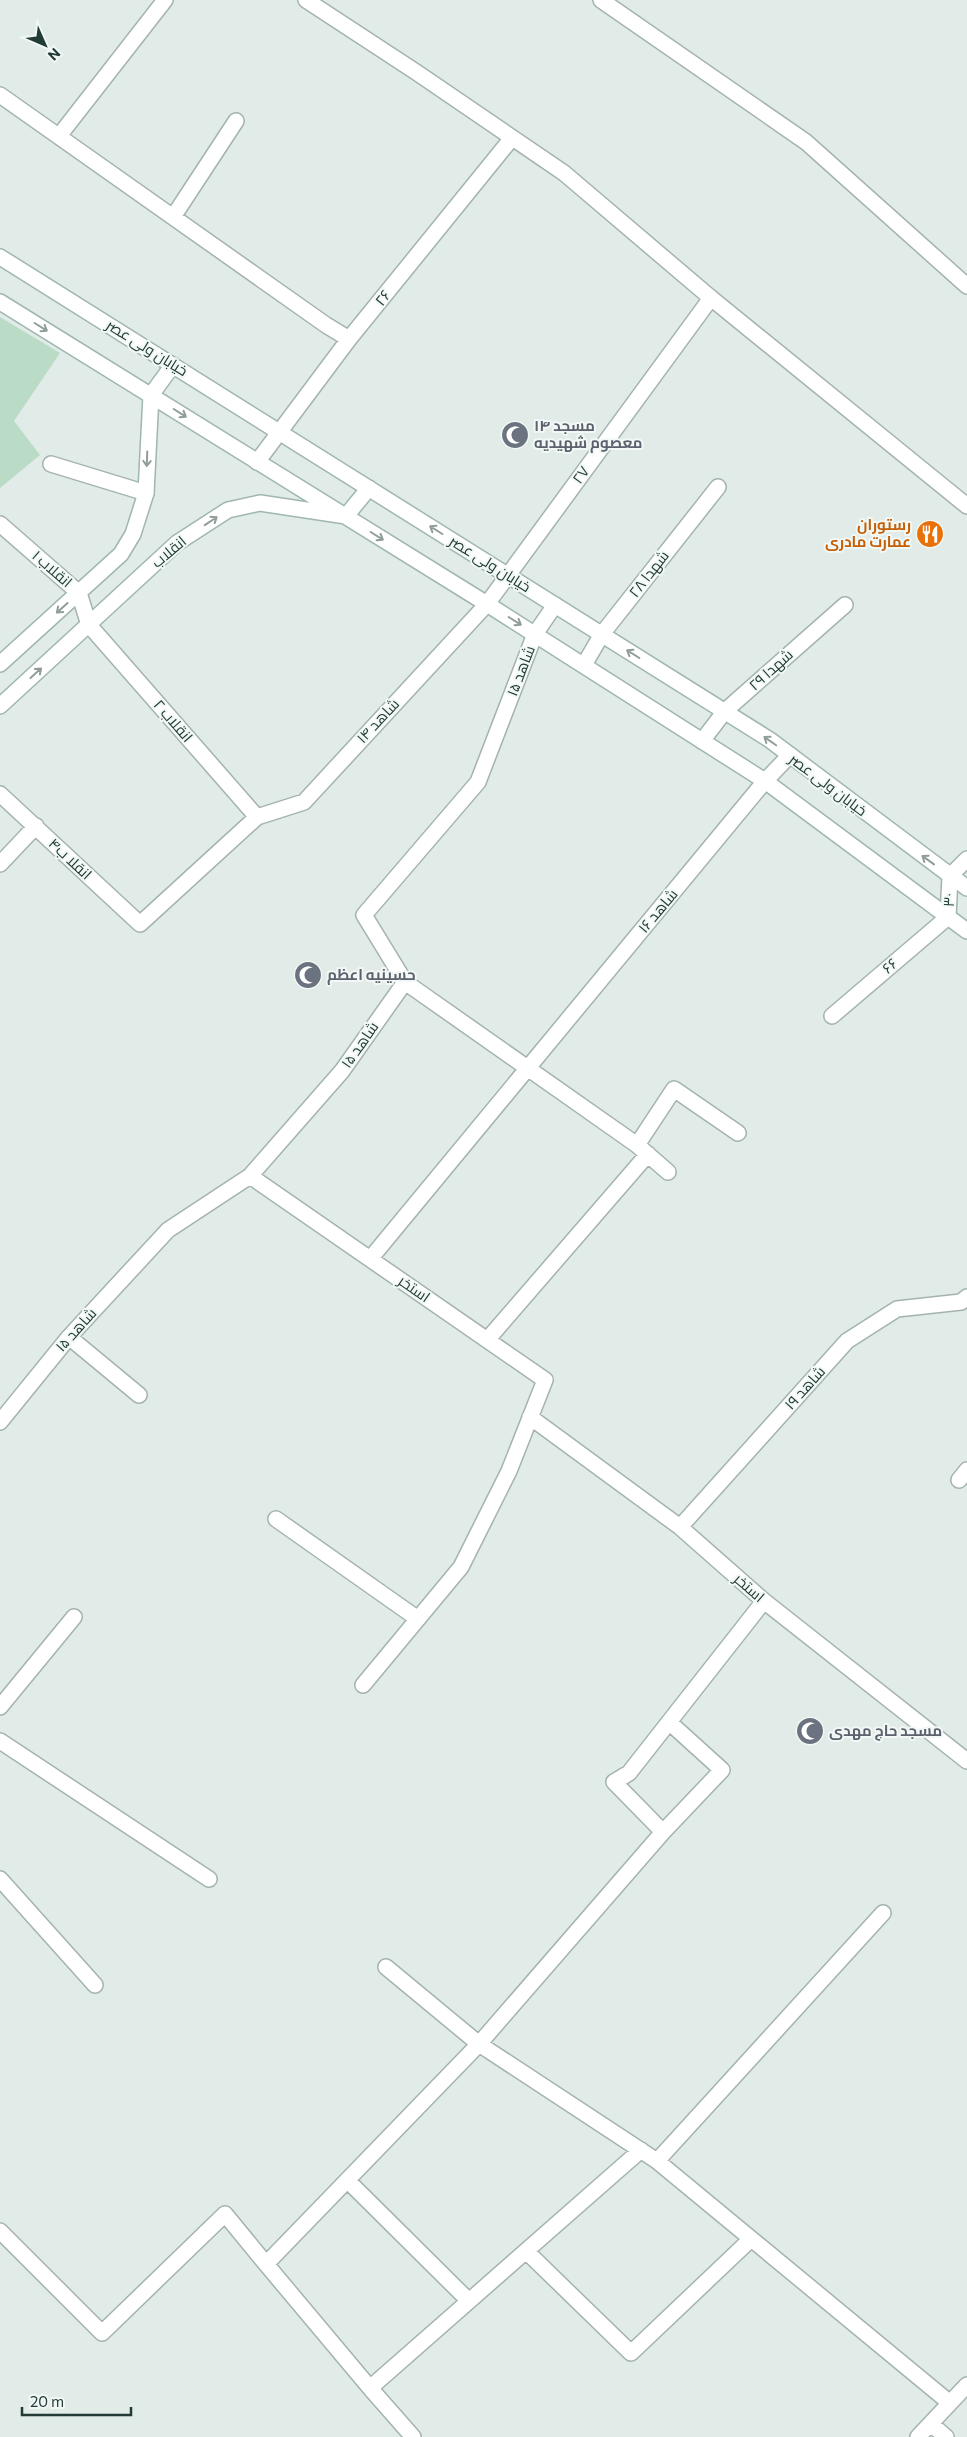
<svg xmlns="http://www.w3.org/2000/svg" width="967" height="2437" font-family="Commissioner,Cairo,sans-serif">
<rect width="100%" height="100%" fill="#e1ebe7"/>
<path fill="#badcc7" d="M0,317l60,36 -46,68 26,34 -40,33z"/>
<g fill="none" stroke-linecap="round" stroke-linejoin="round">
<g stroke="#a4b3af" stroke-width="18">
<path id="lane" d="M306,0l110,72 148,101 147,125 256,208"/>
</g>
<g stroke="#a4b3af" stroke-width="18">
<path id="street" d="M601,0l205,142 161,144
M0,95l326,230 23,14
M59,136l106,-136
M173,217l63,-96
M257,462l92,-123 163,-201
M51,464l95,29
M0,524l79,69 10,32 168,192
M584,665l18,-31 116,-147
M702,741l23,-30 120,-106
M0,794l140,130 117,-107 47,-15 183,-198 224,-306
M0,864l36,-38
M405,982l232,163 31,27
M832,1016l116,-99 2,-41 17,-17
M637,1145l37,-56 64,44
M250,1176l295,204 -36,91 -48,96 -98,118
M370,1259l395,-478 25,-26
M69,1337l70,58
M487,1340l161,-186
M530,1417l150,110 84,74 203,160
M0,1422l69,-85 99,-107 82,-54 92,-105 63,-89 -41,-67 114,-133 57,-148 20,-29
M959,1480l8,-10
M276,1519l142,100
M680,1527l167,-186 50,-32 64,-7 6,-5
M0,1707l74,-90
M0,1741l209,138
M663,1832l59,-62 -53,-48
M0,1879l95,106
M386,1967l93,77 178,117 293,242
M657,2161l226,-248
M347,2180l122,121
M0,2231l102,102 123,-119 41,50 213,-220 184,-212 -49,-50 15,-9 135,-172
M526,2251l105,102 120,-114
M266,2264l104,124 271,-238
M370,2388l43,49
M931,2424l15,13
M918,2437l49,-52"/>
</g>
<g stroke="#a0b6b1" stroke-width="18">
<path id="secondary" d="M0,257l770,483 197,148
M0,302l487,302 278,177 202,150
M0,664l121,-110 12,-20 13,-41 5,-98 22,-30
M0,706l177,-163 51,-33 32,-7 86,13 23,-28"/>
</g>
<use href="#lane" stroke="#fff" stroke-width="15"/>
<use href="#street" stroke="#fff" stroke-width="15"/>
<use href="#secondary" stroke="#fff" stroke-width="15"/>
</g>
<defs><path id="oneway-shaft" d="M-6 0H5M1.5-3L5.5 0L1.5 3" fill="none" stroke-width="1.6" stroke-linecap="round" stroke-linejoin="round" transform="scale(1.25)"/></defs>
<g stroke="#909d9b">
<use href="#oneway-shaft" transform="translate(41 327) rotate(32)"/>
<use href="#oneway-shaft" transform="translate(180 413) rotate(32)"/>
<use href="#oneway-shaft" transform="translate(147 459) rotate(92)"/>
<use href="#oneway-shaft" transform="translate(211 521) rotate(-34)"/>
<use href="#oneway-shaft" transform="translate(436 530) rotate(-148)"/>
<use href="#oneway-shaft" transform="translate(377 536) rotate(32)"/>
<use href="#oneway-shaft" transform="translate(62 608) rotate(138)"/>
<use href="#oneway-shaft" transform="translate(515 621) rotate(32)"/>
<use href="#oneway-shaft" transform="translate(633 654) rotate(-148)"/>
<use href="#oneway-shaft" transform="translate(36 673) rotate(-42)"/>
<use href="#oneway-shaft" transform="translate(770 741) rotate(-145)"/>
<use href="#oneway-shaft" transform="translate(928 860) rotate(-144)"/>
</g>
<defs>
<g id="mosque-disc" transform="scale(1.4375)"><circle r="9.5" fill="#6b7280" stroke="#f1f8f5"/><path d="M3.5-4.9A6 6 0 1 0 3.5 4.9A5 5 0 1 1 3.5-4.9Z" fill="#fff"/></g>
<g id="restaurant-disc" transform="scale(1.4375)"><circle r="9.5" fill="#e8710a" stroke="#f1f8f5"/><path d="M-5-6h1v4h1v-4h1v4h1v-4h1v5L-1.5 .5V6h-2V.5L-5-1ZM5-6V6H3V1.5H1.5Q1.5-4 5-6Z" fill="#fff"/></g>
</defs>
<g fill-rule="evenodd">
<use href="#mosque-disc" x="515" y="435"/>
<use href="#restaurant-disc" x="930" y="534"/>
<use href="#mosque-disc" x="308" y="975"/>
<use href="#mosque-disc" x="810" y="1731"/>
</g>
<g text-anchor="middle" stroke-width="4" stroke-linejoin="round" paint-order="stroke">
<g font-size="15" fill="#223b37" stroke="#f1f8f5">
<text transform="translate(383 298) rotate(-51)" y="5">۲۶</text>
<text transform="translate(147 348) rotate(32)" y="5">خیابان ولی عصر</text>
<text transform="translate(581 475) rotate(-54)" y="5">۲۷</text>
<text transform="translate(169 552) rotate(-40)" y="5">انقلاب</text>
<text transform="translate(490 564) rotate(32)" y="5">خیابان ولی عصر</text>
<text transform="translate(52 569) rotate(41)" y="5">انقلاب ۱</text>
<text transform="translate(649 574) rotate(-52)" y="5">شهدا ۲۸</text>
<text transform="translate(771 670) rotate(-42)" y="5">شهدا ۲۹</text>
<text transform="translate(521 671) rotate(-69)" y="5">شاهد ۱۵</text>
<text transform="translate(173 721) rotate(49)" y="5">انقلاب ۲</text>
<text transform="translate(378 721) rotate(-47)" y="5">شاهد ۱۴</text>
<text transform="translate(828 785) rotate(37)" y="5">خیابان ولی عصر</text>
<text transform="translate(70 859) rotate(43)" y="5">انقلا ب۴</text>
<text transform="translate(949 900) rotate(-87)" y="5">۳۰</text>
<text transform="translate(658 911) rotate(-50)" y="5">شاهد ۱۶</text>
<text transform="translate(890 966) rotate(-40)" y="5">۶۶</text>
<text transform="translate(360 1045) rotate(-55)" y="5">شاهد ۱۵</text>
<text transform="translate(414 1289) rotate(35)" y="5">استخر</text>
<text transform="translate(76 1330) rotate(-48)" y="5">شاهد ۱۵</text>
<text transform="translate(805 1388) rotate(-48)" y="5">شاهد ۱۹</text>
<text transform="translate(749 1588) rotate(41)" y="5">استخر</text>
</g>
<g font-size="15" font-weight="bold" fill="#5b616d" stroke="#f1f8f5" text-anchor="start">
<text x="534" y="431">مسجد ۱۴<tspan x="534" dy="17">معصوم شهیدیه</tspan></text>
<text x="327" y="980">حسینیه اعظم</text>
<text x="829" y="1736">مسجد حاج مهدی</text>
</g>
<g font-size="15" font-weight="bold" fill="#c56008" stroke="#f1f8f5" text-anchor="end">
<text x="911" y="530">رستوران<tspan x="911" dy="17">عمارت مادری</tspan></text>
</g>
</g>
<g transform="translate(45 45) rotate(135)" stroke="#f1f8f5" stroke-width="4" paint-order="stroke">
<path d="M0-4L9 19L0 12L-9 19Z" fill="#223b37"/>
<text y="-8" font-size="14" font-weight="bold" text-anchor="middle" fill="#223b37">N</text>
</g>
<path d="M22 2407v8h109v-8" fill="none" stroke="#223b37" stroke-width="2.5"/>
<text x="30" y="2407" font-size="15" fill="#223b37" stroke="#f1f8f5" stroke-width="4" paint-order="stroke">20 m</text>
</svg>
